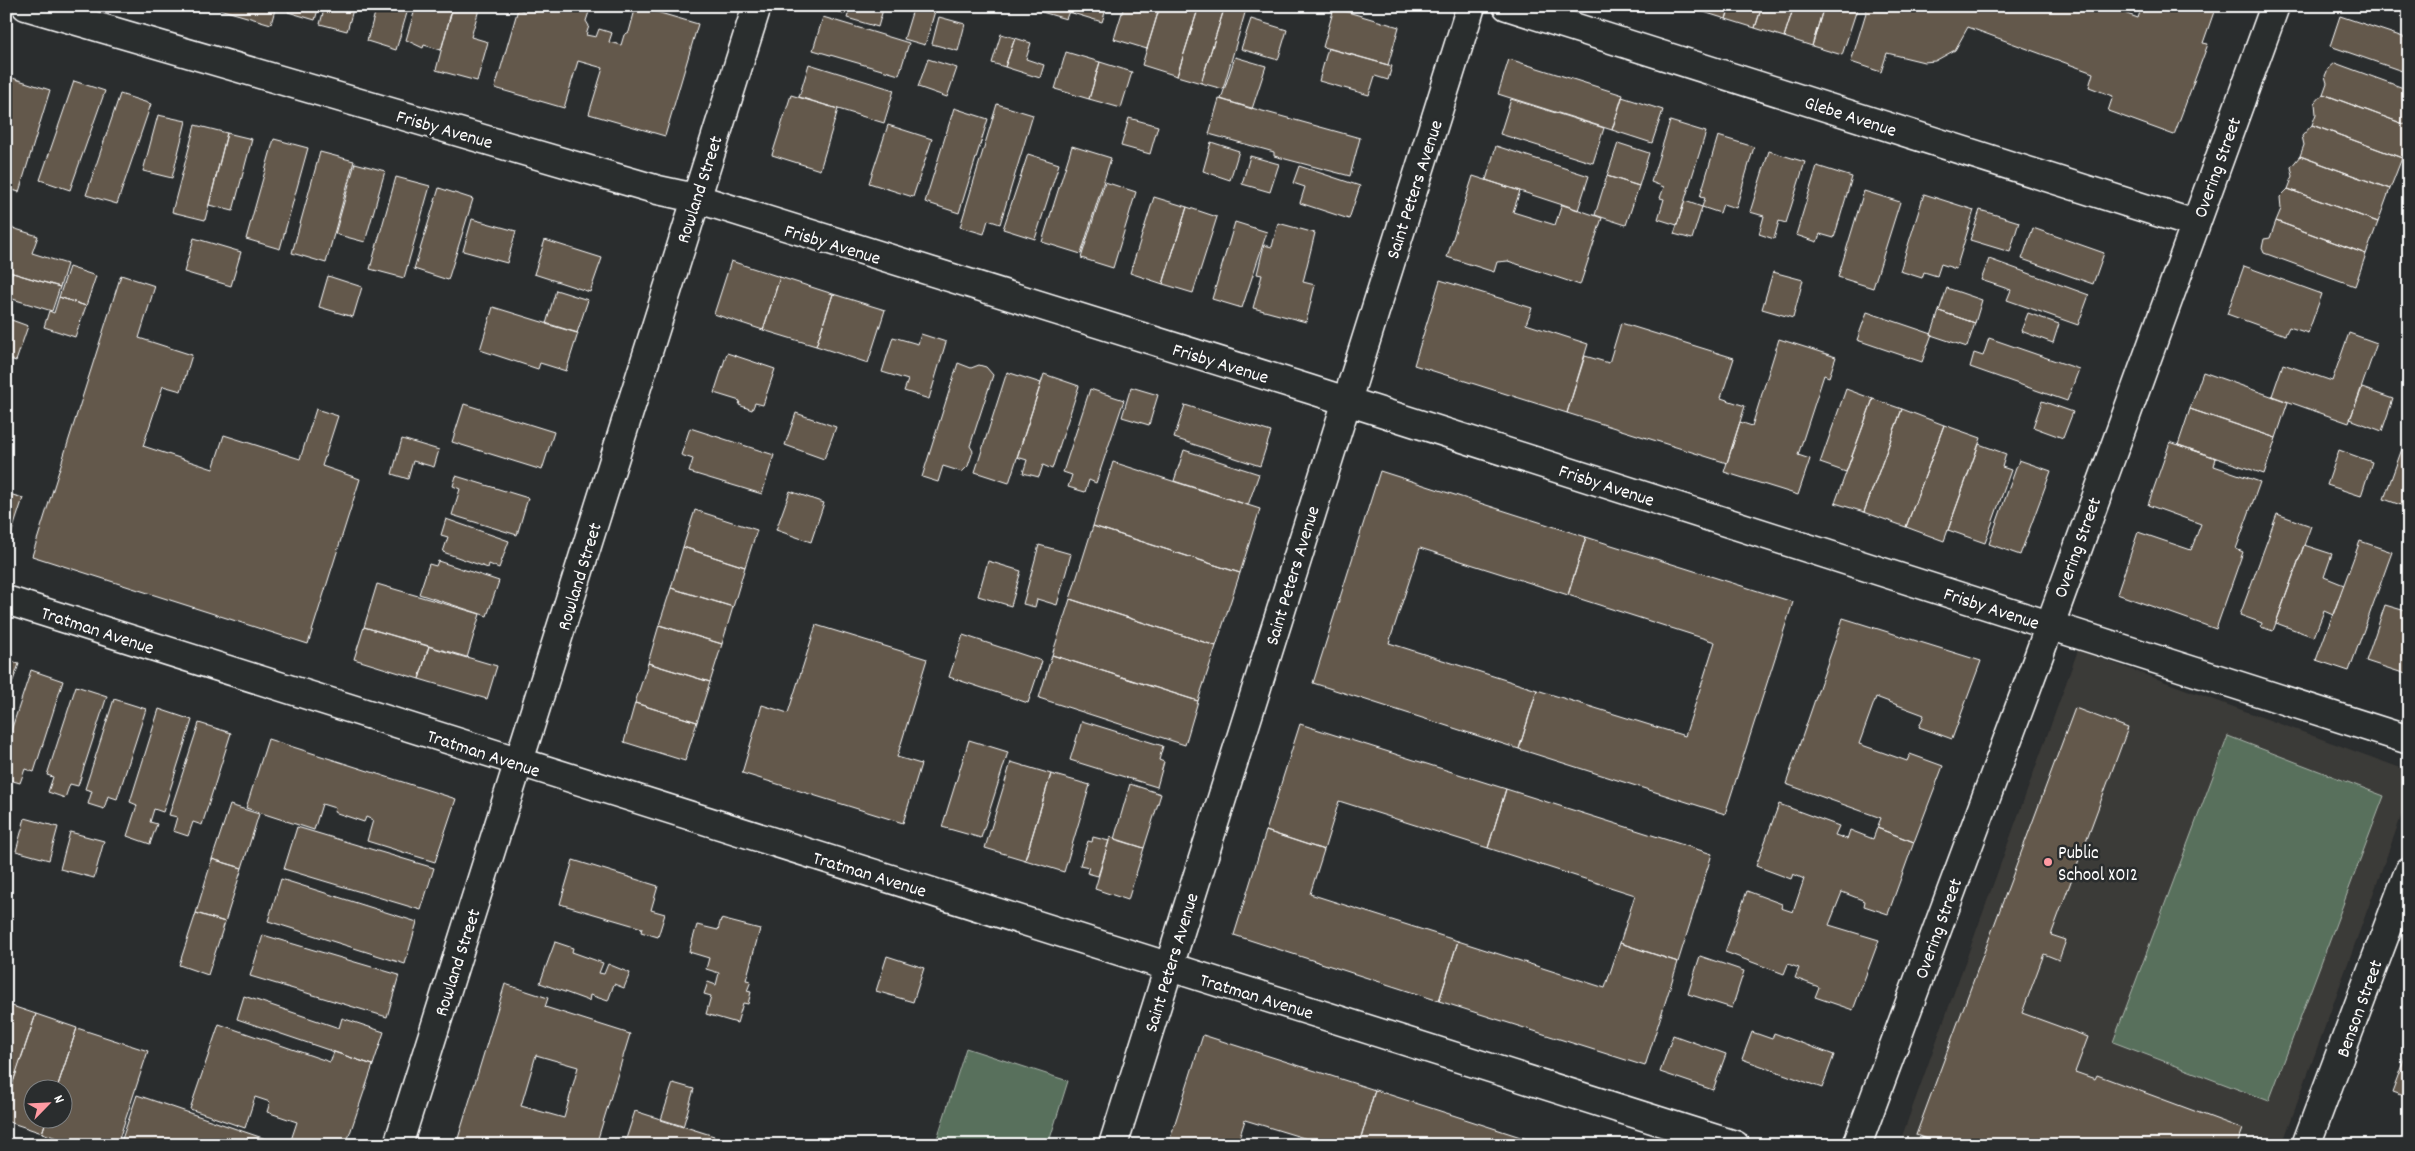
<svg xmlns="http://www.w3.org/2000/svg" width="2415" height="1151" font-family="Dekko,sans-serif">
<rect width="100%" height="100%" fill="#2a2d2e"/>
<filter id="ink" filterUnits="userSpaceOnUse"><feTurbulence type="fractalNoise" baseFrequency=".02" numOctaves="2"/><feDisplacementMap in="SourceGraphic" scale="10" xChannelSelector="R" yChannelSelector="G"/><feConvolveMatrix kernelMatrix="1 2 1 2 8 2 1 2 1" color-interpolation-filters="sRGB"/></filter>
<g filter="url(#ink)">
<path fill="#3b3a37" d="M2078,650l331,121v24l-127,350h-367l-14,-6z"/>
<path fill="#586f5c" stroke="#acb7ae" d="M2228,736l156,60 -115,305 -156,-59z
M966,1048l102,33 -20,64h-113z"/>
<path fill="#64594b" stroke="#fff" fill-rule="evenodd" d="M209,6h67l-5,18z
M289,6h30l-4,14 -27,-8z
M325,6h29l-7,25 -27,-7z
M377,6h32l-13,44 -29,-9z
M416,6h37l-12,44 -17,-5 -1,3 -17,-8z
M453,6h27l-9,31 17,5 -11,39 -41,-11z
M524,6h67l-5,15 3,5 -3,9 10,2 3,-8 13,4 -3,9 12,3 3,-10 5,-3 7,-26 62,18 -33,112 -76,-22 14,-46 -25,-7 -14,47 -69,-20 23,-79 5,2z
M820,6h27l-2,8z
M851,6h33l-6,21 -31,-9z
M914,6l21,5 -10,34 -21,-6z
M1036,6h35l-5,13 -31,-9z
M1071,6h36l-5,16 -33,-10z
M1124,6h36l-13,43 -33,-10z
M1160,6h39l-22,70 -35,-11z
M1199,6h26l-24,77 -24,-7z
M1225,6h22l-24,83 -22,-6z
M1662,6h17l-1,5z
M1699,6h31l-4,13 -29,-9z
M1730,6h32l-7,22 -29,-9z
M1762,6h32l-10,31 -29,-9z
M1794,6h30l-12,40 -28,-9z
M1824,6h34l-16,49 -30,-9z
M1868,6h237l33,12 4,-12h74l-13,37 5,1 -34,91 -66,-24 5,-15 -24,-9 4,-14 -125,-46 -13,23 -20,11 -11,1 -37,-9 -6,19 -30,-10z
M1334,8l65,19 -11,38 -65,-18z
M2340,16l69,23v14l-7,18 -72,-25z
M823,17l86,26 -10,32 -86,-25z
M939,17l26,7 -7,27 -26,-7z
M1251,19l36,11 -9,30 -37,-11z
M1001,34l14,4 -10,29 -13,-4z
M1015,38l16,5 -5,16 18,6 -4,13 -35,-11z
M1328,48l64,18 -4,14 -13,-4 -6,19 -50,-14z
M1066,52l34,10 -11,37 -34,-10z
M1235,57l31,9 -14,43 -31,-10z
M928,59l29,9 -10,29 -29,-10z
M1509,59l114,36 -11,35 -114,-36z
M1100,62l32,10 -11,36 -32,-9z
M2335,63l74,27v36l-86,-32 4,-11 -2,-7 3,-7z
M809,64l85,26 -10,33 -85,-26z
M6,76l44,14 -31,102 -13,-4z
M74,81l31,10 -35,99 -30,-10z
M120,94l31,10 -34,100 -31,-9z
M2323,94l86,32v13l-7,19 -90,-33 4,-11 -1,-11z
M791,95l47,14 -18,61 -48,-15z
M1622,97l41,13 -11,33 -40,-13z
M1219,99l141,39 -10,38 -76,-20v-4l-65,-18z
M1511,99l93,29 -11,35 -93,-29z
M997,104l36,11 -33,109 -12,-4 -4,14 -24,-7z
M954,108l34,11 -29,94 -34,-11z
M158,115l28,6 -14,57 -29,-7z
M1129,118l29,8 -8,28 -29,-8z
M1670,121l36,11 -29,93 -19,-6 6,-20 -4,-1 4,-11 -13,-5z
M195,125l32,8 -22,87 -33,-8z
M888,125l44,14 -19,58 -44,-14z
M2312,125l90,33 -12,31 -90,-33 4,-11 -2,-9z
M227,133l25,6 -19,72 -24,-6z
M1718,136l36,11 -18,61 -13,-4 -3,9 -18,-6 3,-9 -5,-1z
M274,139l34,9 -28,101 -34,-10z
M1211,142l28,9 -9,29 -27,-9z
M1618,143l31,10 -10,33 -32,-10z
M1072,146l39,12 -30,96 -39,-12z
M1496,146l93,30 -11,34 -92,-30z
M1769,151l36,11 -19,61 -7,-2 -5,18 -15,-5 5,-18 -14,-4z
M320,152l34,9 -28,102 -34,-10z
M1028,154l31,10 -24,75 -32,-10z
M1250,156l29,8 -9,28 -28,-8z
M2300,156l90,33 -12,33 -90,-33 5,-13 -2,-9z
M355,163l30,8 -20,71 -30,-8z
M1299,166l61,20 -11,33 -49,-16 5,-16 -12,-4z
M1817,166l35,11 -18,61 -14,-4 -3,8 -21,-7z
M1473,176l47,15 -7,21 42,13 7,-21 40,14 -22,67 -72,-24 -11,1 -3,10 -47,-15z
M1607,176l32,10 -13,39 -31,-10z
M396,177l34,9 -26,92 -34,-9z
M1105,182l31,10 -23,76 -32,-10z
M439,188l34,11 -25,81 -34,-11z
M2288,189l90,33 -12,32 -90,-33 5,-12 -1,-12z
M1864,191l36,11 -27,86 -35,-11z
M1924,194l50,16 -18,59 -15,-5 -4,12 -13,-4 -2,6 -22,-7z
M1154,197l33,10 -24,77 -33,-11z
M1685,201l17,6 -10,32 -18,-5z
M1187,207l30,10 -24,76 -30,-9z
M1980,210l39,12 -9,30 -40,-12z
M472,219l44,12 -9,32 -44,-12z
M2276,221l90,33 -11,32 -91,-33 -2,-5 2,-9 6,-1z
M1235,222l32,10 -25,76 -30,-9z
M1278,223l37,10 -12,49 12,3 -9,37 -53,-14 9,-33 -5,-1 7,-29 8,2z
M6,226l32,10 -6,17 35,11 -7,23 -54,-16z
M2033,228l71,25 -11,31 -71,-25z
M194,238l47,14 -10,34 -47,-14z
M545,240l57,18 -12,34 -56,-18z
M1989,259l100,36 -11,30 -71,-25 4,-10 -30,-10z
M731,261l49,16 -17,53 -49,-16z
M2244,266l78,28 -14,39 -19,-6 -4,8 -58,-21z
M69,267l27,9 -10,30 -27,-9z
M6,271l54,16 -8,24 -46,-14z
M1773,272l30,8 -10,38 -31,-9z
M121,275l34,11 -16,52 53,17 -11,36 -18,-5 -20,60 70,23 11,-34 76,24 16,-50 22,7 -16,50 38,13 -52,165 -276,-88z
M328,276l34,11 -9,30 -34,-10z
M780,277l53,17 -17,52 -53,-16z
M1440,280l92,28 -6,16 62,20 -21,69 -153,-48z
M1947,288l35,12 -7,23 -36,-12z
M556,290l32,10 -11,33 -31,-9z
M833,294l52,16 -17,53 -52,-17z
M59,297l27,9 -11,31 -31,-10 5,-16 5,2z
M493,307l85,26 -12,38 -26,-8 -2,6 -58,-19z
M1939,311l36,12 -8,24 -36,-12z
M1867,312l65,22 -10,28 -65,-22z
M2028,313l31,11 -6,19 -32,-12z
M6,318l22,8 -12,35 -10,-3z
M1621,323l113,35 -13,40 24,8 -18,57 -160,-50 18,-57 24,7z
M2349,333l28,10 -28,80 -77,-27 11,-32 49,17z
M921,334l25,8 -17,57 -25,-8 4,-11 -26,-8 11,-35 25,7z
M1989,338l90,31 -12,32 -97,-34 4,-14 9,3z
M1779,339l57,18 -7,20 -5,-2 -26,80 12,4 -12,36 -74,-23 16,-50 12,4z
M727,353l48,16 -12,36 -8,-2 -3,7 -13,-5 1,-4 -26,-8z
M958,363l13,5 8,-3 7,2 7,8 -23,71 3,5 -5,15 -6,6 -19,-6 -5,16 -16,-5z
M1007,372l34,11 -32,100 -34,-11z
M2203,372l85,30 -12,36 -86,-29z
M1044,374l35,12 -27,83 -9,-4 -4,12 -16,-4 4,-13 -10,-3z
M1131,387l27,8 -9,30 -27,-8z
M2362,388l31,11 -11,32 -32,-12z
M1090,389l34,11 -28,83 -7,-3 -4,12 -17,-5 4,-12 -9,-3z
M1846,389l27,10 -27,73 -26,-9z
M1873,399l29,10 -38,103 -29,-9z
M2042,401l31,11 -10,26 -30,-11z
M464,404l90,28 -12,38 -90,-28z
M1185,405l86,27 -11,34 -86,-28z
M1902,409l42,16 -38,102 -42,-15z
M2190,409l86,29 -12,36 -86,-29z
M796,413l40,14 -12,32 -39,-14z
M1944,425l37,13 -37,103 -38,-14z
M690,428l84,27 -12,39 -73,-22 4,-13 -12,-4z
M402,439l37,11 -5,17 -21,-6 -5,18 -16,-5z
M2170,442l46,16 -2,8 46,16 -24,67 7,3 -27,77 -99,-35 21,-62 53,18 10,-26 -53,-19z
M1979,444l27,10 -4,13 9,3 -26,73 -37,-13z
M2402,449l7,3v56l-25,-9z
M1184,450l75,24 -11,31 -74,-24z
M2339,450l33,12 -11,34 -34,-11z
M2019,460l32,11 -31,84 -31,-11z
M1113,462l147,47 -20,64 -147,-47z
M1380,471l206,66 -18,58 -148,-47 -31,95 148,47 -18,59 -206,-66z
M456,476l72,22 -11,37 -65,-20 8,-26 -7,-3z
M790,491l34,12 -13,39 -35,-12z
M6,493l17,5 -17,52z
M695,510l62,20 -12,37 -62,-20z
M2277,514l34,12 -38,105 -12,-4 1,-4 -22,-8z
M446,519l63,22 -10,27 -10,-4 -1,4 -45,-16 5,-15 -7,-2z
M1093,526l147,47 -24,73 -146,-47z
M1586,537l207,65 -68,212 -206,-65 18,-59 148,46 30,-94 -147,-47z
M2360,541l32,11 -43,119 -33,-11z
M1039,545l32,9 -14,51 -20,-6 -2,8 -12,-3z
M2304,545l28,9 -8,23 20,8 -11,30 -9,-4 -10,26 -38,-14z
M683,547l62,20 -12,40 -62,-19z
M438,561l61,20 -12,35 -68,-22 10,-30 7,2z
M988,561l33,10 -10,35 -33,-10z
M377,584l103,30 -13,44 -103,-31z
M671,588l62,19 -11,37 -63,-19z
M1070,599l146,47 -18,55 -146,-46z
M2385,605l24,7v63l-43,-14z
M1843,618l138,43 -29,78 -33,-12 5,-12 -48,-18 -17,47 48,17 3,-7 33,12 -29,76 -37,-14 4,-10 -95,-34z
M659,625l63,19 -12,38 -62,-19z
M816,625l111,34 -30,98 24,7 -18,59 -161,-50 20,-68 26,8z
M364,627l65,19 -10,33 -65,-20z
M963,635l79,26 -14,42 -79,-26z
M429,646l68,20 -10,33 -68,-20z
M1052,655l146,46 -13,44 -146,-47z
M6,660l13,4 -13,36z
M648,663l62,19 -13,40 -62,-19z
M31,670l32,11 -29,91 -9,-3 -5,14 -14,-4 3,-16 -3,-1v-16z
M76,686l31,10 -29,90 -8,-2 -5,14 -17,-6 5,-15 -6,-2z
M114,699l32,10 -29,90 -9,-3 -4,13 -16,-5 4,-13 -7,-2z
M635,703l62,19 -12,39 -61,-19z
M2075,708l53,20 -77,207 15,5 -7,20 -15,-6 -22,59 66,24 -13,35 20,7 2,-4 146,54 -6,16h-294l-27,-10z
M159,709l33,11 -29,92 -9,-3 -4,13 7,2 -7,20 -23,-8 10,-31 -7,-3z
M1082,721l81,25 -4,14 5,2 -7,25 -87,-27z
M199,723l32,10 -29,92 -9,-3 -5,14 -15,-5 4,-14 -8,-2z
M1300,724l206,65 -18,59 -149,-47 -15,49 -58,-19z
M268,739l188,60 -21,63 -68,-21 6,-21 -7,-3 -2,5 -30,-10 1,-4 -13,-4 -8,26 -68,-22z
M969,740l39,12 -27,86 -39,-11z
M1011,762l40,12 -26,86 -40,-12z
M1051,774l39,11 -26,87 -39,-12z
M1130,784l31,10 -17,54 -30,-9z
M1506,789l206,65 -34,108 -58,-19 15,-48 -147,-47z
M1779,804l60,22 -4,9 12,4 3,-9 23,9 4,-11 37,14 -26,72 -24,-8 1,-5 -23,-9 -13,33 50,15 -26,70 -38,-13 4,-10 -24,-9 4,-10 -11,-4 -4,10 -59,-22 22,-61 35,13 -1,4 12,4 11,-33 -11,-5 -2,5 -35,-13z
M230,805l29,9 -17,54 -30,-9z
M25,818l33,9 -9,33 -33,-9z
M297,827l137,41 -13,42 -137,-41z
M1266,831l58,19 -14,44 148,47 -19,60 -205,-66z
M70,832l34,9 -10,37 -34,-9z
M1093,837l16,4 -11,35 -11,-3 2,-6 -9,-2 8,-24 4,1z
M1110,837l34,11 -16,52 -33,-11z
M212,859l30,9 -17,54 -29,-9z
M573,860l85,26 -7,24 14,4 -7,23 -17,-5 1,-4 -82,-24z
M281,879l136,43 -12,42 -137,-43z
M196,913l29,9 -17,53 -29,-10z
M721,919l39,10 -14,51 5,1 -4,10 4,1 -3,12 -5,-1 -6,20 -31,-9 5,-18 -7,-2 4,-12 8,3 3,-12 -13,-4 3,-11 -20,-6 8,-27 21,5z
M263,935l136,40 -12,42 -137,-41z
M1458,941l147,47 15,-45 58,19 -33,104 -206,-65z
M555,942l18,6 -1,4 31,11 -4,10 5,1 4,-10 22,9 -6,15 -10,-4 -6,17 -18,-6 -1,6 -49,-18z
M887,956l37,12 -11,34 -37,-11z
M1700,956l44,15 -12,37 -44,-14z
M505,984l43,14 -3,9 85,27 -34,111h-140zM536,1055l42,12 -14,51 -43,-12z
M244,996l95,32 3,-10 42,14 -11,33 -136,-46z
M6,1004l30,10 -30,89z
M36,1014l41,14 -20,60h-25v30h15l-5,15 -36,-12v-18z
M219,1024l111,38 4,-10 39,13 -27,80 -56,-2 7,-21 -30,-10 3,-10 -15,-5 -10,31 -55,-19z
M77,1028l71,23 -31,94h-39l-36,-12 5,-15h15v-30h-5z
M1752,1032l20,7 2,-6 60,22 -12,33 -80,-29z
M1203,1035l172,55 -16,55h-32l-82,-25 -8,25h-69z
M1673,1035l53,19 -13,36 -53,-18z
M2409,1046v52l-17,-6z
M673,1083l21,6 -11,38 -22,-7z
M1375,1090l155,50 -2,5h-169z
M137,1095l146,50h-163z
M635,1111l79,25 -3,9h-87z"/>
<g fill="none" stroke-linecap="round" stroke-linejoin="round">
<g stroke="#fff" stroke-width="31">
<path id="minor" d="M26,6l632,184 37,8 614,191 1100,351
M1507,6l688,218
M6,600l1729,545
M398,1145l359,-1139
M1113,1145l358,-1139
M1857,1145l182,-490 236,-649
M2306,1145l103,-274"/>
</g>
<use href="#minor" stroke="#2a2d2e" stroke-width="28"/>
</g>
</g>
<circle fill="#ff9aa2" stroke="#2a2d2e" stroke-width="2" cx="2048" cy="862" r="5"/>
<g text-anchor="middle" stroke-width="5" stroke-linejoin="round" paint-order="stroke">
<g font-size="19" fill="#fff" stroke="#2a2d2e">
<text transform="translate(1851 115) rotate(18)" y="7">Glebe Avenue</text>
<text transform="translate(445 128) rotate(16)" y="7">Frisby Avenue</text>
<text transform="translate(2216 167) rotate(-70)" y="7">Overing Street</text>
<text transform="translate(698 189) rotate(-72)" y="7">Rowland Street</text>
<text transform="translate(1413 189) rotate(-72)" y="7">Saint Peters Avenue</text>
<text transform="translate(833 243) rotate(17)" y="7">Frisby Avenue</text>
<text transform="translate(1221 362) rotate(17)" y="7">Frisby Avenue</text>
<text transform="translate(1607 484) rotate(18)" y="7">Frisby Avenue</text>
<text transform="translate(2076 547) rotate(-70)" y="7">Overing Street</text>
<text transform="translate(1291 575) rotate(-73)" y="7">Saint Peters Avenue</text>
<text transform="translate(578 576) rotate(-73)" y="7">Rowland Street</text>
<text transform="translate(1992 607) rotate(18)" y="7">Frisby Avenue</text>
<text transform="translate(98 629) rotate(18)" y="7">Tratman Avenue</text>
<text transform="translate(484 752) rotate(18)" y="7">Tratman Avenue</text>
<text transform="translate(870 873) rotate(17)" y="7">Tratman Avenue</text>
<text transform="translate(1937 928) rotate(-70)" y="7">Overing Street</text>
<text transform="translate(456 962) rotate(-72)" y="7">Rowland Street</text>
<text transform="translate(1170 962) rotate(-73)" y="7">Saint Peters Avenue</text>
<text transform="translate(1257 995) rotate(17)" y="7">Tratman Avenue</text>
<text transform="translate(2358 1008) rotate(-70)" y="7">Benson Street</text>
</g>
<g font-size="19" fill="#fff" stroke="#2a2d2e" text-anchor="start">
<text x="2058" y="858">Public<tspan x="2058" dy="22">School X012</tspan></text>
</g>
</g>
<rect width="2415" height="1151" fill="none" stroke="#2a2d2e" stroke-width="25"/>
<rect x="12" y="12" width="2390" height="1126" fill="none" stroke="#fff" stroke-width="2" filter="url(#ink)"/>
<g transform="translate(48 1104) rotate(66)"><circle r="24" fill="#2a2d2e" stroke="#7f8182"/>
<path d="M0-4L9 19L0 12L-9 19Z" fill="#ff9aa2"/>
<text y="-8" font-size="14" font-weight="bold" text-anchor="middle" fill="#ffffff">N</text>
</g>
</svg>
